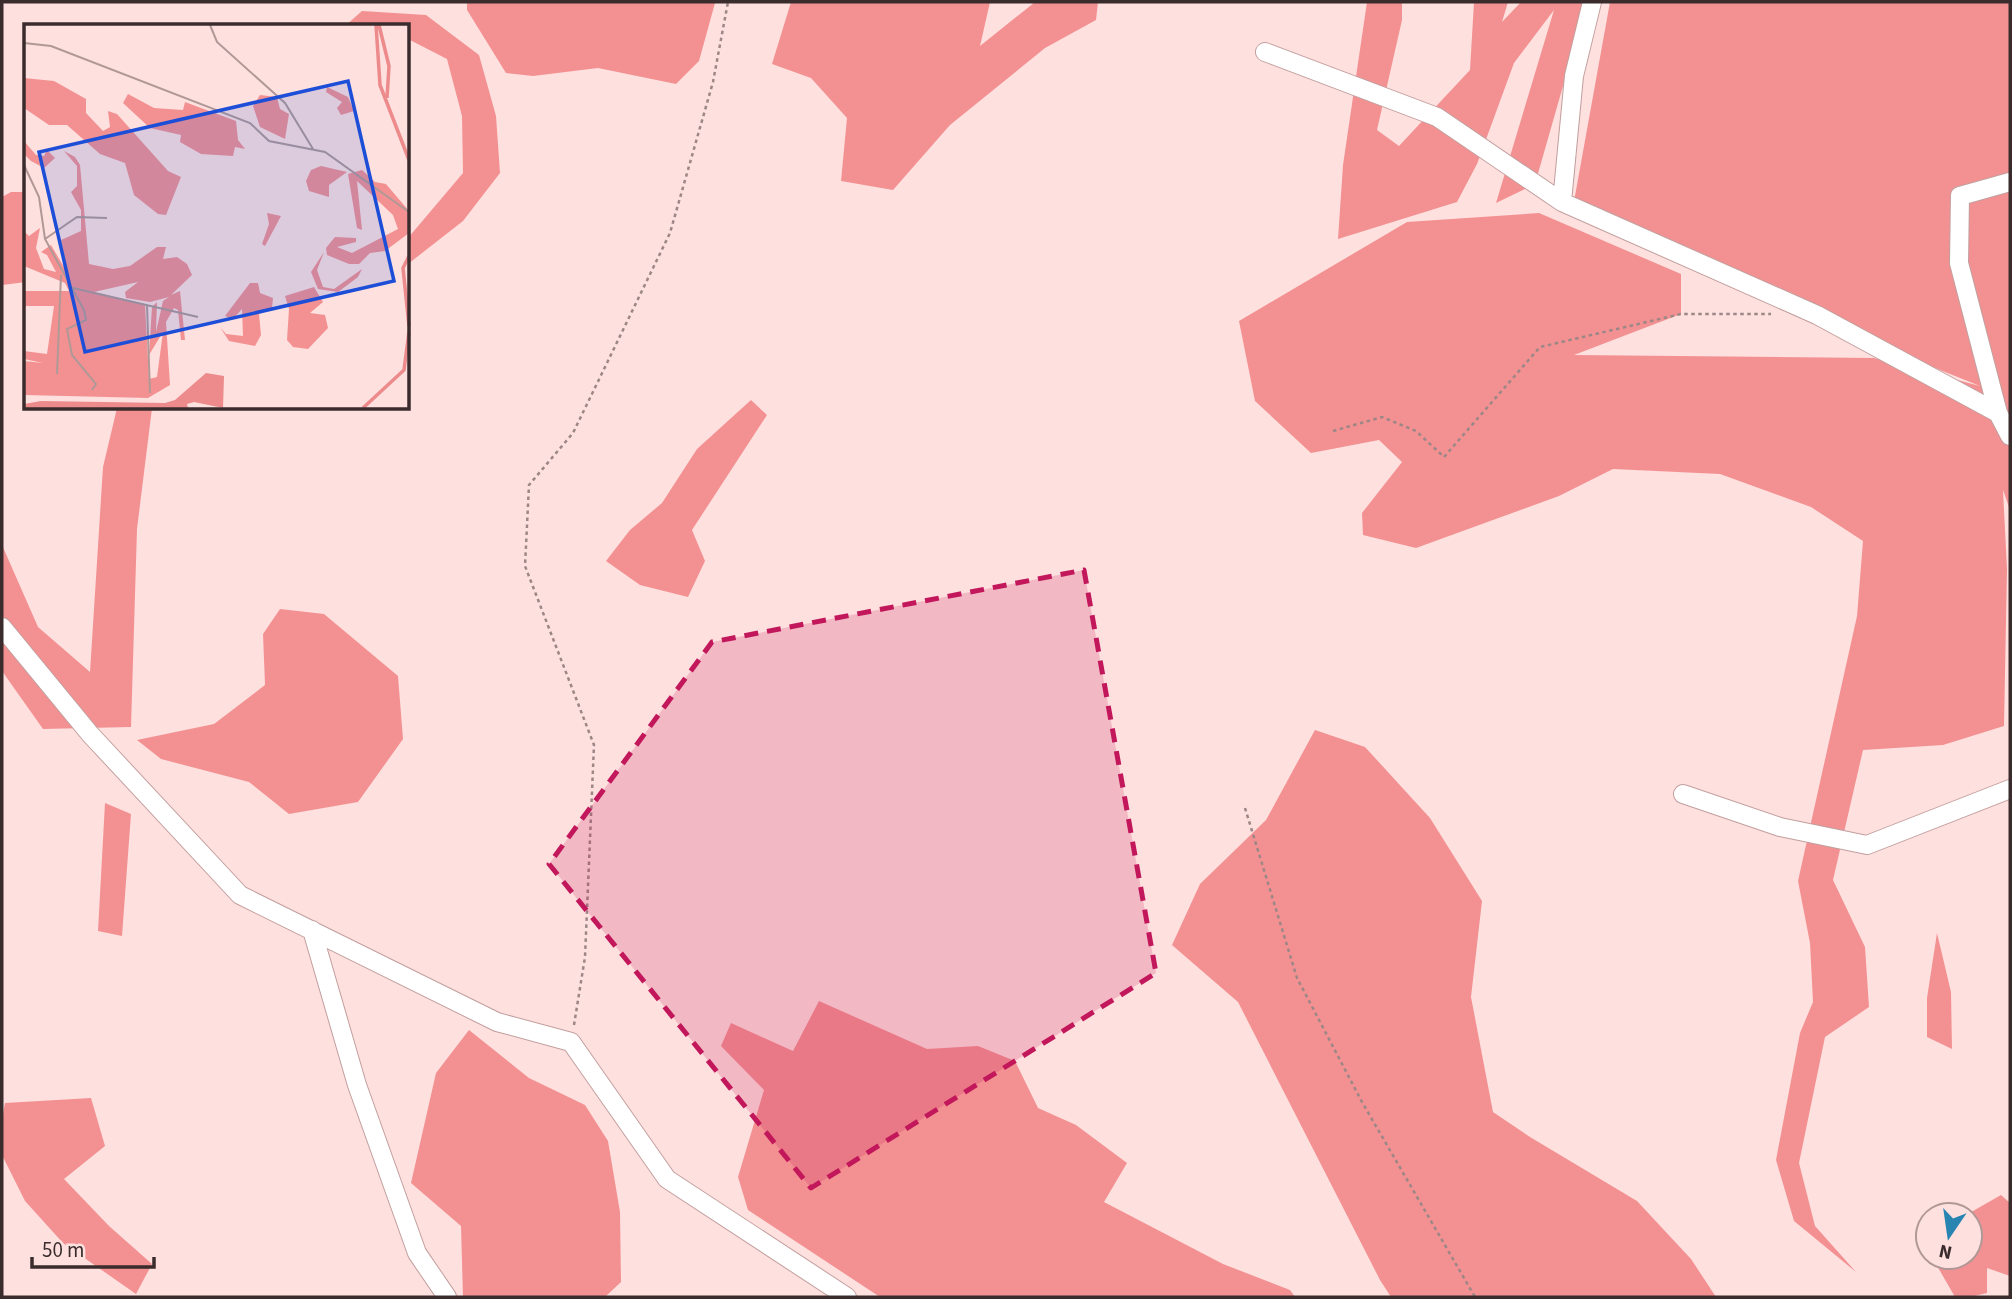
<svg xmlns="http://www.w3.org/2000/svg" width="2012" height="1299" font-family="'Source Sans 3',sans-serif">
<rect width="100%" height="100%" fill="#fee0df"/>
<path fill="#f39192" d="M467,2h247l1,1 -16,58 -23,23 -78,-16 -65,8 -27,-3 -39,-63z
M791,2h199l-10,44 55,-44h63l-2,18 -51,28 -95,77 -57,65 -52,-9 6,-63 -36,-40 -39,-14z
M1367,2h35v18l-25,110 22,16 71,-76 4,-68h34l-6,20 19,-20h66l-52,182 -39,19 58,-193 -40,53 -37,101 -20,38 -119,37 5,-74z
M1610,2h400v508l-7,-20 4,79 -3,157 -61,19 -80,5 -30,130 32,67 4,60 -44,30 -26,126 16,63 41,46 -62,-51 -18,-61 24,-127 13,-31 -3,-59 -12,-62 59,-265 6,-75 -52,-34 -91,-33 -107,-5 -54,27 -143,52 -53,-13 -1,-22 40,-51 -23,-22 -68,13 -56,-52 -16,-80 168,-99 132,-9 142,61v40l-107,41 300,3 106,28 -122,-49 -285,-130z
M362,11l64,4 53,40 17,61 4,57 -37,48 -55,43v-26l55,-65 -1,-57 -15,-57 -39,-20v-13h-63z
M11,192h15v90l-24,3v-88z
M751,400l16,15 -75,115 13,31 -17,36 -48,-12 -34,-24 24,-31 32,-27 35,-54z
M117,408h35l-15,121 -6,198 -88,2 -41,-58v-126l36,82 52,45 13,-205z
M280,609l44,5 74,62 5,63 -45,63 -69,12 -40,-32 -88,-23 -24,-19 77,-16 51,-39 -2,-51z
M1315,730l50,17 65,71 52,83 -11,96 22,115 37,25 107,64 54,58 25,38h-325l-11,-17 -142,-278 -66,-57 28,-61 66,-64z
M105,803l26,11 -9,122 -24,-5z
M1937,933l14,59 1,57 -25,-12v-39z
M819,1001l108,48 51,-3 37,15 23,47 38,17 51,38 -23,39 119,62 67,26 5,7h-415l-132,-87 -10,-33 26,-87 -43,-44 10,-23 62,28z
M469,1030l60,48 56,27 23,36 12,71 1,70 -16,15h-142l-2,-71 -50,-43 25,-110z
M91,1098l14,48 -41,33 45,47 43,38 -16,30 -73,-51 -38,-42 -23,-46v-35l3,-17z
M2001,1195l9,8v73l-23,-8v25l-17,4h-15l-23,-40h38v-42h-4z"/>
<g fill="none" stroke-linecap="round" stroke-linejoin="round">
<g stroke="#c29f9e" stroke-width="20">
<path id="street" d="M1265,52l172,65 125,85 255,113 181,98
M2010,182l-50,14 -1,67 39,150 12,23
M1562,202l12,-126 18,-74
M2,627l88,107 150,161 257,127 74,20 96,137 180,118
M1683,794l97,33 87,18 143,-56
M312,930l45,155 60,168 30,44"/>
</g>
<path stroke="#9c8686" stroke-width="2.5" stroke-dasharray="3.5 3.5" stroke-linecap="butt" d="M1333,431l49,-14 34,14 28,26 96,-110 141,-33h90
M1245,808l52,170 65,124 113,195
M574,1025l11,-68 9,-212 -69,-179 4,-81 44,-52 97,-200 43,-151 15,-80"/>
<use href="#street" stroke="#fff" stroke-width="18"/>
</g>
<path fill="#c2185b" fill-opacity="0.2" stroke="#c2185b" stroke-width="5" stroke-dasharray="14 9" stroke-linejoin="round" d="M1084,570l72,403 -345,215 -262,-324 163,-222z"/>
<g transform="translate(24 24)">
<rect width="385" height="385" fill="#fee0df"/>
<path d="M0,54l30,3 32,18v14l17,18 7,-4 -2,-16 9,3 51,57 13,6 -15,38 -8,-1 -24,-19 -9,-32 -25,-9 -33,-29h-18l-25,-17zM303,63l21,10 6,14 -13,4 -4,-7 5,-6 -16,-10zM104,70l26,14 29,2 2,-8 51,19 2,19 7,9 -10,-2 -2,9 -32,-2 -21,-12 1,-7 -31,-7 -27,-25zM236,71l17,2 3,12 9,5 -4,25 -25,-12 -7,-21zM0,117l12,14 8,1 3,-6 8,8 -11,10 -13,-7 -7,-7zM40,127l11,6 5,8 9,99 24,5 17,-3 27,-19h9l-3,12 14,-2 10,7 5,11 -21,20 9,-4 5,49h-4l-3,-30 -4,-2 -8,14 4,63 -22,13 -124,-3v-34l19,2 -19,-4v-8l23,3 7,-48h-30v-15h45l-4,-8 -41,-17v-35l5,5 11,-8 -4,20 8,21 12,3 -9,-17 -6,-3 10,-7 17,29 -7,-34 20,-9v-21l-10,-18 6,-6v-20zM114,258l-13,10 1,6 24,4 19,-5 -6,4 -7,31 1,-30 -5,5 -3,48 14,-23 -6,45 -8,2 -4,-75 -51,-12zM297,142l26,6 -18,13v12l-20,-6 -3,-10 5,-11zM338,146l13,12 11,2 23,27v22l-24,18 -15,2 -11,11h-10l-22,-9 -1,-7 9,-11 21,1v4l-19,5 15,6 46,-24 -5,-14 -36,-34 5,49 -5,-2 -9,-54zM243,189l14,3 -16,30 -3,-2 7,-20zM300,228l-7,18 6,17 11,2 28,-20 -4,8 -20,15 -20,-3 -7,-17zM226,259h8l2,10 13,5 -1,10 -13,6 2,21 -6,11 -26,-5 -9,-14 6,7 17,2 -1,-27 -9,10 -8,-3zM290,263l9,15 -13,11 15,2 3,13 -20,21 -15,-2 -6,-7 2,-31 -4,-13z" fill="#f39192" fill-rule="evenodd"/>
<path d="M182,349l18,3 -1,32 -29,-6 -7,2 1,4h-164v-4l17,-3 124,2 10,-3z" fill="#ec8a8c"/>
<path fill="none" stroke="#ec8a8c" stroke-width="3.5" d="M352,1l4,60 29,75M355,1l10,41 -2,32M385,232l-6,12 6,58M339,384l41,-38 5,-38"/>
<path fill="none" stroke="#b09897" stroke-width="2" d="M186,1l7,17 68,61 28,46M0,19l27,3 199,77 19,18 56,11 84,60M0,141l15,32 6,42 39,71 2,10 -19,9 5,26 24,29 -4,6M21,215l32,-22 30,1M49,264l125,29M123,281l3,88M33,350l4,-99"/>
<path fill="#1d4ed8" fill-opacity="0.15" stroke="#1d4ed8" stroke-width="3.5" d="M324,57l46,200 -309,71 -46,-200z"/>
<rect width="385" height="385" fill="none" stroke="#3a2c2c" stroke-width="3.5"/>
</g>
<rect width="2012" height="1299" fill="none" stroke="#3a2c2c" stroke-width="7"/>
<g transform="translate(1949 1236) rotate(193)"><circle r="33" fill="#fee0df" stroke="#b09897" stroke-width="2"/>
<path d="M0-5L12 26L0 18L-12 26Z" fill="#2884b1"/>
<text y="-10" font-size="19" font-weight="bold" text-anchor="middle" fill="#3a2c2c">N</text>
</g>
<path d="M32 1257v10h122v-10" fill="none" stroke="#3a2c2c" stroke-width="3.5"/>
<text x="42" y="1257" font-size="21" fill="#3a2c2c" stroke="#fee0df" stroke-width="5" paint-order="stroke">50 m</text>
</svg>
